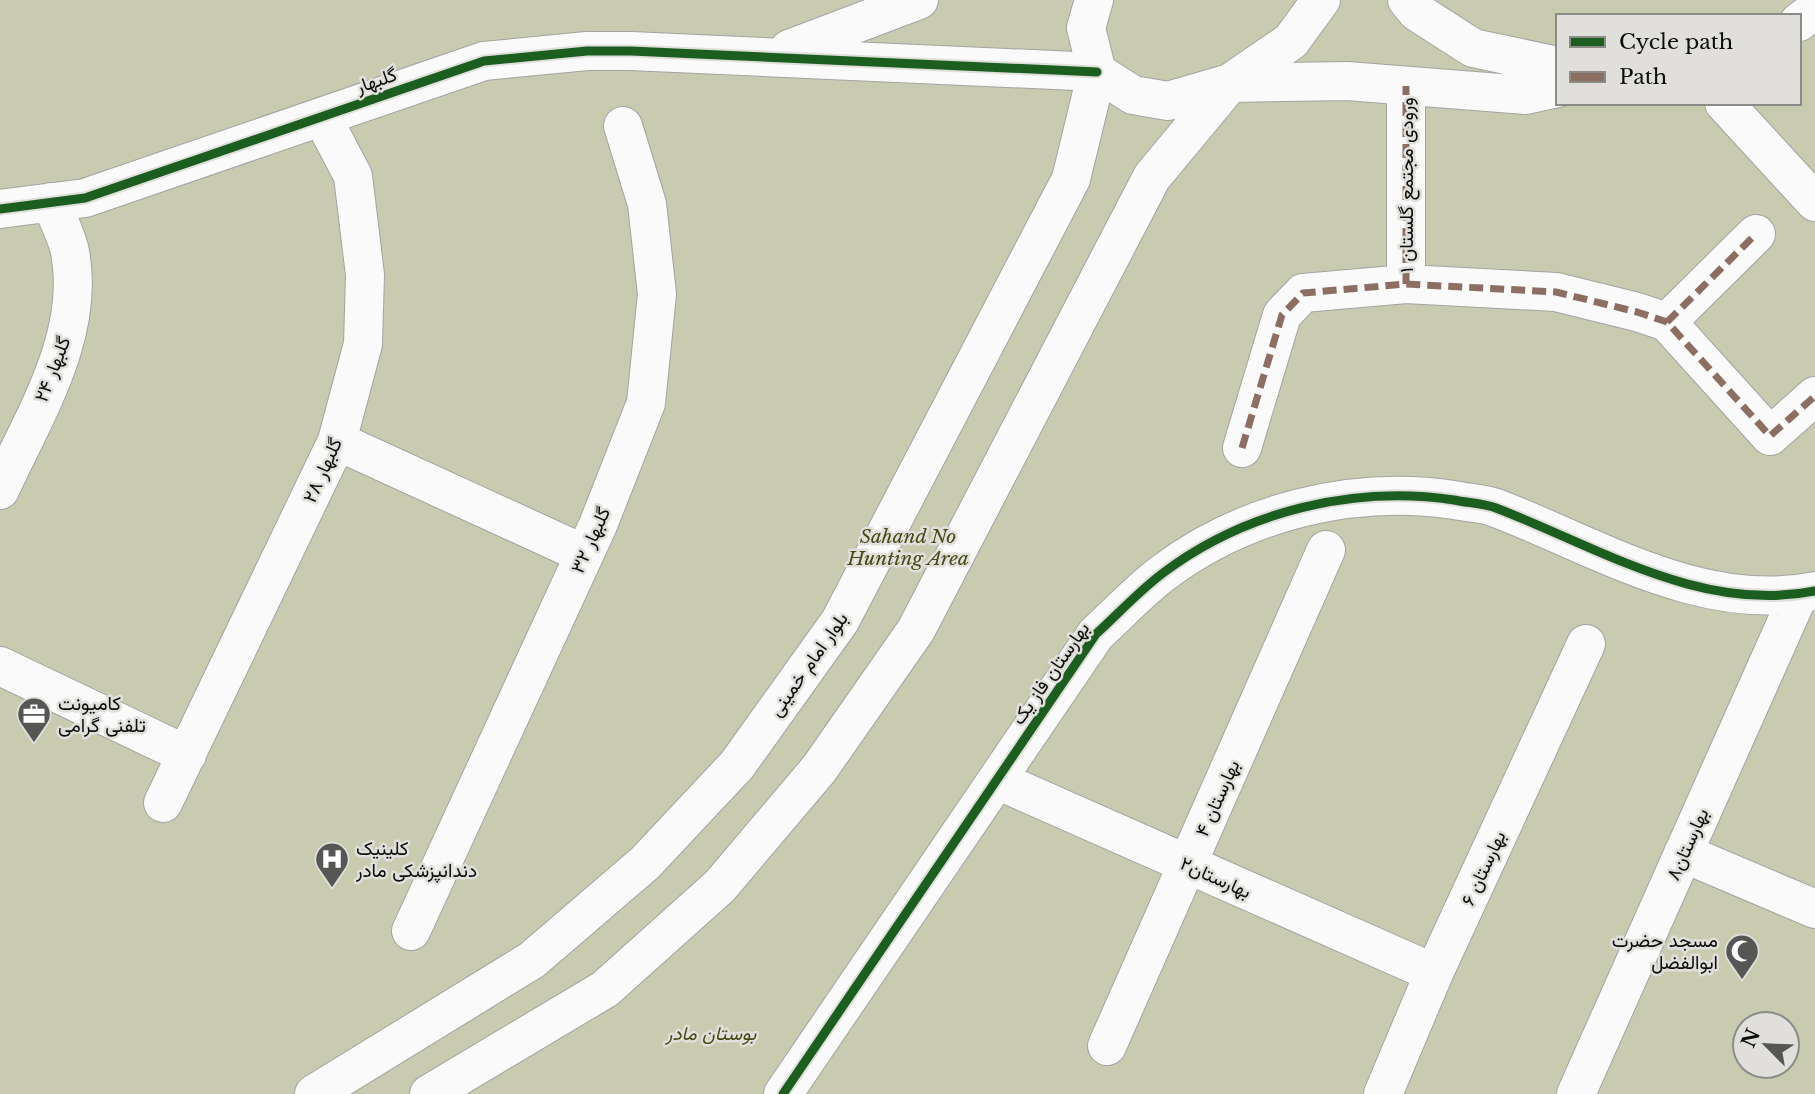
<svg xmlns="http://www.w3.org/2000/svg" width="1815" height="1094" font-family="'Libre Baskerville',Vazirmatn,serif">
<rect width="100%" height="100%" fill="#dfdedd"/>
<path fill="#c8cbb0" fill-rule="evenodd" d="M0,0h1815v1094h-1815zM1558,16h241v87h-241zM1745,1024h42v42h-42z"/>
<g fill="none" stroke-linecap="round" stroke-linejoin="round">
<g stroke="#a4a3a2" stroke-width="40">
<path id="minor" d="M1407,0l10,12 56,36 85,18
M1799,22l16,-12
M789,49l130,-49
M1230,83l117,-2 179,14 32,-7
M1724,103l91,99
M0,209l85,-11 399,-137 103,-10h44l466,21
M1406,284v-198
M1667,322l89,-88
M337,441l247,113
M1242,448l40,-133 21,-22 103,-9 150,8 81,20 30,10 103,114 45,-40
M0,490c33,-73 86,-154 70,-238 -3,-16 -13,-34 -19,-50
M0,666l187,89
M997,780l437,193
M163,803l174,-362 26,-97 2,-69 -12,-99 -31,-59
M1683,853l132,56
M411,931l187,-406 48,-122 11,-109 -10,-90 -24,-78
M1107,1046l219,-496
M783,1094l313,-460c22,-20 43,-43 67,-61 82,-62 191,-88 291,-73 14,3 29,3 42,8 100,38 206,106 319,83
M1383,1094l51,-121 152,-329
M1576,1094l223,-500"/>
</g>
<g stroke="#a4a3a2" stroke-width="40">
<path id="major" d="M1094,0l-8,28 11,44 36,23 35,6 62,-18 61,-42 30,-41
M314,1094l218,-134 113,-97 92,-98 103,-144 231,-442 26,-107
M429,1094l176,-105 115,-103 99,-117 97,-139 236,-453 78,-94"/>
</g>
<use href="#minor" stroke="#fafafa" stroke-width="38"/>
<use href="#major" stroke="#fafafa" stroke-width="38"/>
<path stroke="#8d6e63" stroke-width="7" stroke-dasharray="14 7" stroke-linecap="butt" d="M1406,284v-198
M1667,322l89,-88
M1242,448l40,-133 21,-22 103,-9 150,8 81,20 30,10 103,114 45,-40"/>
<g stroke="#e0dfdc" stroke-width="13">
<path id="cycleway" d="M0,209l85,-11 399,-137 103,-10h44l466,21
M783,1094l313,-460c22,-20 43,-43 67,-61 82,-62 191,-88 291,-73 14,3 29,3 42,8 100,38 206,106 319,83"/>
</g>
<use href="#cycleway" stroke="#1b5e20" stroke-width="9"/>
</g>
<defs>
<g id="office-pin" transform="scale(1.75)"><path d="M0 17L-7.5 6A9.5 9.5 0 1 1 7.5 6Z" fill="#565654" stroke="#e0dfdc"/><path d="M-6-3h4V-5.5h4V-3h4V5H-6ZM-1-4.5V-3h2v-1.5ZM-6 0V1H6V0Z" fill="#fff"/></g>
<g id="hospital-pin" transform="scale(1.75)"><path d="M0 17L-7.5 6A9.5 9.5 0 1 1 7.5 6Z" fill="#565654" stroke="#e0dfdc"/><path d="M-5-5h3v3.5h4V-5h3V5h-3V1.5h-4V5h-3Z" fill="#fff"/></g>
<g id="mosque-pin" transform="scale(1.75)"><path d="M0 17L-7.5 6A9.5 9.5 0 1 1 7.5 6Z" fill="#565654" stroke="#e0dfdc"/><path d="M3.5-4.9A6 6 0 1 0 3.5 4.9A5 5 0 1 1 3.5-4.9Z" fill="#fff"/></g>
</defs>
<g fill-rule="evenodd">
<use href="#office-pin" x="34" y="714"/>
<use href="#hospital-pin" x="332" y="859"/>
<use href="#mosque-pin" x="1742" y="951"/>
</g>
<g text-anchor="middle" stroke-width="5" stroke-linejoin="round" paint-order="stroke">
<g font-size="19" fill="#0c0c0a" stroke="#e0dfdc">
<text transform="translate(376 80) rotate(-19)" y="7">گلبهار</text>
<text transform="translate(1406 185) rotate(-90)" y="7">ورودی مجتمع گلستان ۱</text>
<text transform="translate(52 369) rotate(-69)" y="7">گلبهار ۲۴</text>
<text transform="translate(322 470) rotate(-66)" y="7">گلبهار ۲۸</text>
<text transform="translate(590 540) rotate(-66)" y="7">گلبهار ۳۲</text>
<text transform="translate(808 664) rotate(-55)" y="7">بلوار امام خمینی</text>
<text transform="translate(1050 673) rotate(-55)" y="7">بهارستان فاز یک</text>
<text transform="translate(1217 798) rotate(-66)" y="7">بهارستان ۴</text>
<text transform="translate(1687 844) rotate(-66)" y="7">بهارستان۸</text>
<text transform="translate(1483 868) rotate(-65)" y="7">بهارستان ۶</text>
<text transform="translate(1216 877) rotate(24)" y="7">بهارستان۲</text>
</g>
<g font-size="19" font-style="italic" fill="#464a13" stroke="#e0dfdc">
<text x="908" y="543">Sahand No<tspan x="908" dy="22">Hunting Area</tspan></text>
<text x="711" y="1040">بوستان مادر</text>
</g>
<g font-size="19" fill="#0c0c0a" stroke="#e0dfdc" text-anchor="start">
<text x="58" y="710">کامیونت<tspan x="58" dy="22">تلفنی گرامی</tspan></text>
<text x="356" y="855">کلینیک<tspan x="356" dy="22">دندانپزشکی مادر</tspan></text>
<text x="1718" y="947" text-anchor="end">مسجد حضرت<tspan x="1718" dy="22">ابوالفضل</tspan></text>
</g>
</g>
<rect x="1556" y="14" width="245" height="91" fill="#e0dfdc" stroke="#8b8b88" stroke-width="2"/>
<rect x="1570" y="37" width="35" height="10" fill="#1b5e20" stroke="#8b8b88" stroke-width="2"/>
<text x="1619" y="49" font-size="21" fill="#0c0c0a">Cycle path</text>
<rect x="1570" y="72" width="35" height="10" fill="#8d6e63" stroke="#8b8b88" stroke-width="2"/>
<text x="1619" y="84" font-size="21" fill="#0c0c0a">Path</text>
<g transform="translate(1766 1045) rotate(294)"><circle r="33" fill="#e0dfdc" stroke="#8b8b88" stroke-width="2"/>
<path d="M0-5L12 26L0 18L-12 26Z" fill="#565654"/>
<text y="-10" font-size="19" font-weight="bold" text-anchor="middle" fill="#0c0c0a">N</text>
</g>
</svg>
